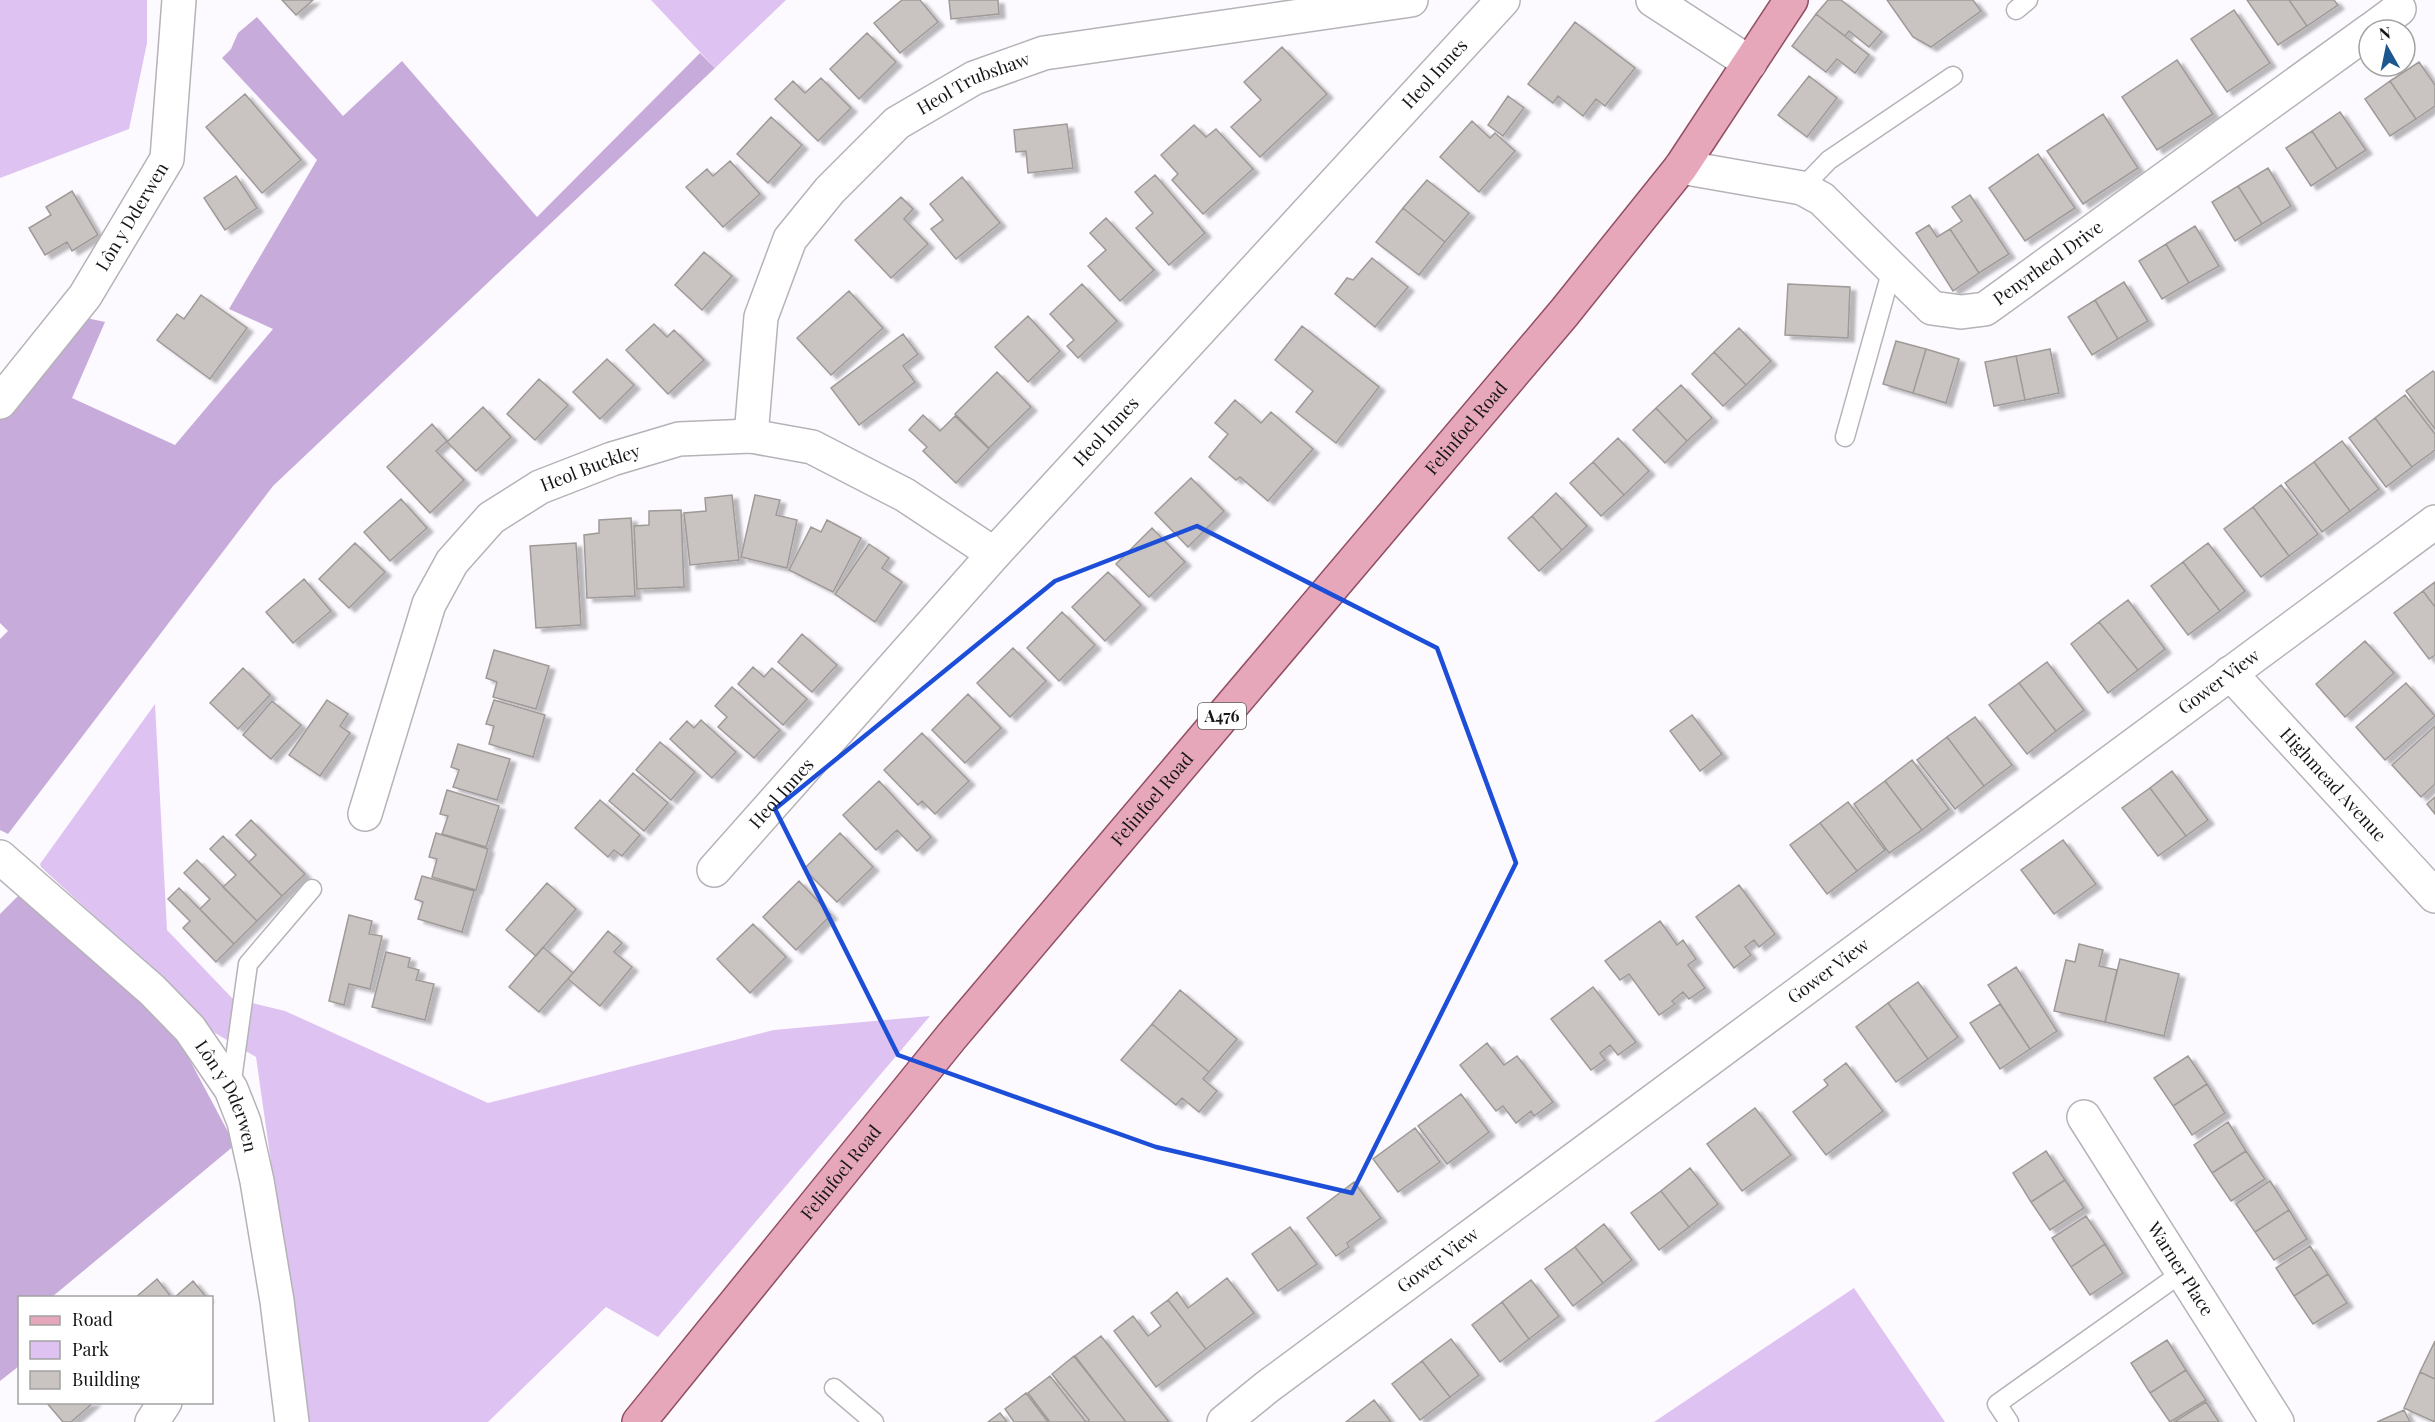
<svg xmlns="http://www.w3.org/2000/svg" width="2435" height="1422" font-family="'Playfair Display',serif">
<defs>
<filter id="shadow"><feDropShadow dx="6" dy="4" stdDeviation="1.5" flood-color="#0004"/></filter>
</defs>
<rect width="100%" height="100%" fill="#fdfaff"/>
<path fill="#dec2f2" d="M0,0h147v43l-18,86 -129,49z
M651,0h135l-71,68z
M155,704l12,226 65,68 53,13 203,92 286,-73 156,-14 -272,321 -52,-30 -118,115h-180l-52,-365 -41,-24 -48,-50 -126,-116 -1,-3z
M1854,1288l91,134h-291z"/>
<path fill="#c7abdb" d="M257,17l86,99 59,-55 135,156 163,-164 15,15 -442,418 -265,348 -8,-4v-191l8,-8 -8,-8v-211l82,-95 23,5 -33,76 103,47 98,-116 -44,-20 88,-149 -95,-102 9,-9 7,-16z
M20,894l148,125 67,126 -183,152 -32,1 -1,68 -19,15v-467z"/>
<path fill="#c9c4c2" stroke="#9f9a98" stroke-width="1.5" filter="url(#shadow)" d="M282,0h31l-17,15z
M902,0h18l18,22 -38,31 -26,-30z
M949,0h49l1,14 -48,5z
M1828,0h13l41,32 -13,15 -20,-16 -4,5 -29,-22z
M1887,0h86l8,11 -50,36 -18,-10z
M2247,0h42l18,26 -29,19z
M2289,0h45l4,5 -31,21z
M2234,10l36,53 -43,29 -36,-53z
M1816,14l53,41 -14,18 -18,-14 -11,13 -34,-26z
M1575,22l60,46 -30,38 -9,-7 -13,17 -25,-20 -5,7 -25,-19z
M867,33l29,29 -37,37 -29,-30z
M1282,47l45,47 -67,63 -29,-30 30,-27 -17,-18z
M2177,60l36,54 -56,36 -35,-53z
M2419,62l16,23v21l-19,13 -26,-38z
M1809,76l28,22 -30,39 -29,-22z
M821,78l30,30 -33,33 -43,-42 18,-18 12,12z
M2390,81l26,38 -26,17 -25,-37z
M245,94l56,66 -39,33 -56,-66z
M1508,96l16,12 -21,28 -15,-11z
M2340,112l26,38 -29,19 -25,-38z
M2103,114l35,54 -55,36 -36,-53z
M771,117l31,28 -34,38 -31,-29z
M1472,121l18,17 5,-5 20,18 -36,41 -39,-35z
M1067,124l6,44 -45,5 -2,-22 -10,1 -2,-22z
M1194,125l12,12 10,-8 37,40 -50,45 -31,-34 6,-6 -17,-19z
M2312,131l25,38 -26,17 -25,-38z
M2038,154l37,54 -50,33 -36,-53z
M730,161l30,33 -37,33 -37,-40 21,-18 6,7z
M2268,168l23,38 -29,18 -24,-38z
M1155,175l50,58 -36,32 -33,-37 17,-15 -18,-21z
M236,176l21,32 -32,22 -21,-32z
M962,177l38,46 -44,36 -25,-30 12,-9 -13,-16z
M1427,180l42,33 -24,29 -42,-34z
M2238,186l24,38 -27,17 -23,-39z
M72,191l26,44 -26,16 -5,-9 -22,13 -16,-27 22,-13 -5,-8z
M1970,195l39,59 -30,19 -29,-44 12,-8 -10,-14z
M901,197l12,12 -9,10 24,25 -37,34 -36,-38z
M1403,208l42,34 -26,33 -43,-33z
M1106,218l48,52 -34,31 -32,-35 18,-16 -16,-17z
M1929,225l8,12 13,-8 29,44 -26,18 -37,-58z
M2195,226l24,40 -30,17 -23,-39z
M2166,244l23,39 -27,16 -23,-38z
M704,252l28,24 -30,34 -27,-25z
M1372,258l36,29 -33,40 -40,-33 12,-16 6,2z
M2124,282l24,39 -30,18 -23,-39z
M1082,284l35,37 -39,37 -11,-12 7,-6 -24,-26z
M1788,284l62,3 -2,51 -63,-3z
M849,291l34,37 -52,47 -34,-37z
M201,295l46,33 -37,51 -53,-39 20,-26 7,5z
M2095,300l23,39 -26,16 -24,-38z
M1028,316l32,35 -32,31 -33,-35z
M654,324l13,13 7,-7 30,30 -36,34 -42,-44z
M1302,326l77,61 -43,56 -40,-31 17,-21 -38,-31z
M1739,328l32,33 -25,24 -32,-33z
M903,334l15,20 -15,12 12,16 -56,43 -28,-37z
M1896,341l30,8 -13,44 -30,-9z
M1926,349l33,10 -13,44 -33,-10z
M2050,349l9,44 -34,7 -9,-44z
M1714,352l32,33 -23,21 -31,-32z
M2016,356l9,44 -31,6 -9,-44z
M607,359l27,26 -34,34 -27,-27z
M2433,371l2,2v56l-29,-38z
M997,372l34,35 -42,41 -34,-34z
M539,379l29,26 -33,35 -28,-26z
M1681,385l31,33 -25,23 -31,-33z
M2405,395l30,39v16l-23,17 -37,-49z
M1235,400l26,23 10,-11 42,37 -45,52 -28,-24 -4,3 -27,-23 19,-23 -13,-11z
M483,407l28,30 -35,34 -29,-29z
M1656,408l31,33 -22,22 -32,-33z
M923,415l17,16 15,-15 34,33 -33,34 -33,-32 4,-4 -18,-17z
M2375,418l37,49 -26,20 -37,-49z
M432,424l15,17 -11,10 28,29 -34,33 -43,-46z
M1618,438l31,33 -25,24 -31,-33z
M2342,441l37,48 -29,22 -36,-49z
M1593,462l31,33 -23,21 -31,-33z
M2314,462l36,49 -28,21 -37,-49z
M1191,478l33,33 -36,36 -33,-34z
M2281,485l37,49 -29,22 -36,-49z
M1556,493l31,33 -25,24 -30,-34z
M732,495l7,65 -49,5 -6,-52 22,-2 -1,-13z
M755,495l25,5 -4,15 21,5 -10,48 -46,-11z
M401,499l26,29 -37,33 -26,-29z
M2253,507l36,49 -28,21 -37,-48z
M681,510l3,77 -47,2 -3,-63 15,-1v-14z
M1532,516l30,34 -23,21 -31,-33z
M631,518l4,78 -48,2 -3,-63 15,-2v-13z
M827,520l34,18 -28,54 -44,-22 22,-43 10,5z
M1152,528l33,34 -36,35 -33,-33z
M355,543l30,29 -36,36 -30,-29z
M576,543l5,82 -45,3 -6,-82z
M2208,543l37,48 -25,20 -37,-49z
M869,544l20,14 -7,10 20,14 -27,40 -40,-28z
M2183,562l37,49 -32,24 -37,-49z
M1108,572l33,33 -36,36 -33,-34z
M304,579l27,32 -38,32 -27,-31z
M2435,582v25l-12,-16z
M2423,591l12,16v48l-6,4 -35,-46z
M2128,600l37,49 -27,21 -39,-48z
M1062,612l33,33 -36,36 -32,-33z
M2099,622l39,48 -30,23 -37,-49z
M802,634l35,31 -25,27 -34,-30z
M2365,641l29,32 -49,44 -29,-33z
M1013,648l33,33 -36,36 -33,-34z
M494,650l55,16 -13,43 -43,-12 4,-15 -11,-4z
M2047,662l37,48 -28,21 -37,-48z
M753,667l11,10 8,-9 35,31 -24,26 -45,-41z
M243,668l27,27 -32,34 -28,-26z
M2019,683l37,48 -29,23 -38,-49z
M2406,683l29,33 -50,44 -29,-33z
M732,687l48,43 -26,28 -36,-31 9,-10 -12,-11z
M968,694l33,34 -36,35 -33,-33z
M327,700l21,14 -8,12 10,7 -30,43 -31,-21z
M494,700l51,15 -12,42 -44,-13 5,-18 -8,-2z
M272,701l29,24 -30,34 -28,-24z
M1692,715l30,39 -22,17 -30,-40z
M1975,717l37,48 -28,21 -37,-49z
M701,720l35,32 -24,26 -42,-39 17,-18 7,7z
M2435,726v58l-14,13 -29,-32z
M922,733l47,48 -34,33 -13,-13 -4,4 -34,-35z
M1947,737l37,49 -29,23 -38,-49z
M660,742l35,30 -24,28 -35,-30z
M458,744l52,15 -13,41 -44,-13 6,-17 -8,-3z
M1912,760l37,49 -27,21 -37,-49z
M2172,771l36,49 -22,16 -36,-48z
M633,773l35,30 -24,28 -35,-30z
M879,781l52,56 -14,14 -20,-21 -21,20 -33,-35z
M1885,781l37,49 -33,23 -35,-49z
M2150,788l36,48 -28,20 -36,-48z
M447,790l52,16 -13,41 -44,-13 6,-18 -8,-2z
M2435,797v17l-8,-10z
M600,800l40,35 -18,21 -8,-6 -6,7 -33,-29z
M1848,802l37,48 -28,21 -37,-48z
M251,820l54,54 -23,22 -33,-34 7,-7 -20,-20z
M1820,823l37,48 -30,23 -37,-49z
M436,833l52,16 -12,41 -44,-13 5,-18 -8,-2z
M840,833l33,34 -36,35 -33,-33z
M223,836l59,60 -25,25 -34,-34 13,-12 -26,-26z
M2063,840l33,44 -42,30 -33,-44z
M197,860l60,61 -23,23 -34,-35 10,-10 -26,-26z
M422,876l52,15 -12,41 -44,-13 5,-17 -8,-3z
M799,881l32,34 -35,35 -33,-33z
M547,883l29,26 -40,47 -30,-26z
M1739,885l36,49 -16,13 -5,-7 -9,7 6,8 -17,13 -38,-51z
M179,888l55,56 -18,18 -33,-34 7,-7 -22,-22z
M349,915l23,6 -3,13 13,2 -12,53 -21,-5 -5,21 -15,-4z
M1660,921l17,24 6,-5 13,19 -8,6 17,23 -16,11 -6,-7 -11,9 3,3 -16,11 -30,-41 -9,6 -15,-19z
M753,924l33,33 -36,36 -33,-34z
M608,931l14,12 -8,9 18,15 -32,39 -32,-27z
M2079,944l24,6 -4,16 18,4 -12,52 -51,-11 12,-51 9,2z
M543,947l30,26 -34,39 -30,-25z
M386,952l24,6 -2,9 11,3 -3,10 18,4 -9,36 -53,-13z
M2120,959l59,15 -15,62 -59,-14z
M2016,967l41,64 -27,18 -42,-64z
M1918,982l40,55 -30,22 -40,-56z
M1593,987l43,55 -18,13 -8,-10 -10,8 5,7 -14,10 -40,-51z
M1180,990l57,49 -28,33 -57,-48z
M1888,1003l40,56 -32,23 -40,-55z
M2000,1004l30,45 -30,20 -30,-46z
M1152,1024l57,48 -6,7 14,12 -18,21 -17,-14 -6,7 -55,-45z
M1487,1043l17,22 13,-9 36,46 -19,14 -3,-5 -15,12 -13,-17 -7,5 -36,-46z
M2188,1056l19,28 -34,22 -19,-28z
M1846,1063l37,48 -57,44 -33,-43 35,-27 -4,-5z
M2207,1084l18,29 -33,22 -19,-29z
M1461,1094l28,38 -42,32 -29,-38z
M1755,1108l36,47 -49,36 -35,-47z
M2228,1122l18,29 -34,22 -18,-28z
M1415,1128l25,34 -42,30 -25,-33z
M2046,1151l19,29 -34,22 -18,-29z
M2246,1151l19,28 -34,22 -19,-28z
M1690,1168l28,36 -29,23 -28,-36z
M2065,1180l19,28 -34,22 -19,-28z
M2270,1181l19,29 -34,22 -19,-28z
M1354,1182l27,36 -34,25 2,4 -13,9 -29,-38z
M1661,1191l28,36 -30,23 -28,-37z
M2289,1210l18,29 -33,21 -19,-28z
M2086,1216l19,28 -34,23 -19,-29z
M1604,1224l28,36 -29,23 -28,-36z
M1290,1227l27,37 -39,27 -26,-37z
M2105,1244l18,29 -33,22 -19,-28z
M2310,1246l18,28 -34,22 -18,-28z
M1575,1247l28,36 -30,23 -28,-37z
M2328,1274l19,29 -34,21 -19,-28z
M1227,1278l27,35 -48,36 -38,-49 9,-8 11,16z
M157,1279l15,19h-37z
M1531,1280l28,36 -30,23 -27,-37z
M193,1281l14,17h-33z
M1168,1300l38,49 -50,38 -42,-56 19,-15 15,20 13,-10 -10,-13z
M1502,1302l27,37 -29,23 -28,-37z
M1101,1336l68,86h-43l-15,-19 -36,-47z
M1451,1339l28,36 -29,22 -28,-36z
M2167,1340l19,30 -36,23 -19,-30z
M2435,1341v38l-15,-7z
M1074,1356l37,47 15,19h-39l2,-2 -37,-46z
M1422,1361l28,36 -30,23 -28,-36z
M2186,1370l20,30 -36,22 -20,-29z
M2420,1372l15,7v43l-31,-14z
M1050,1376l36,46h-36l-22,-29z
M1026,1393l22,29h-34l-9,-13z
M1374,1400l17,22h-45z
M46,1402h48l-23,20h-8z
M2206,1402l13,20h-45z
M2404,1410l6,12h-33z
M1000,1413l7,9h-19z"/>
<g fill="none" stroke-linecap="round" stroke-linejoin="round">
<g stroke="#b5b3b7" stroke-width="21">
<path id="service" d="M2016,10l12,-10
M1802,188l27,-28 124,-84
M1845,437l47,-168
M231,1087l17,-123 64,-75
M834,1388l40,34
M2009,1422l-12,-18 186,-132"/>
</g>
<g stroke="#b5b3b7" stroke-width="36">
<g id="minor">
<path d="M1653,0l97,63"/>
<path d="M2371,30l28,-21"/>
<path id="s1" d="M1681,167l121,21 20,11 110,109 29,4 24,-3 384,-278"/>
<path id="s2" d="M0,402l85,-106 82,-137 12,-159"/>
<path id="s3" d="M751,436l10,-119 29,-78 40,-49 67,-67 77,-45 70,-25 367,-53"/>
<path id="s4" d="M2230,673l205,223"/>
<path id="s5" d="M365,814l64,-210 23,-42 39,-44 49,-31 72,-28 67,-20 72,-3 61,11 93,48 89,59"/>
<path id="s6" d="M0,857l152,133 38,39 41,60 13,33 13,59 20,120 15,121"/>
<path id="s7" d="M714,870l280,-316 509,-554"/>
<path id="s8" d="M2084,1117l193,305"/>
<path d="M152,1422l13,-20"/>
<path id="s9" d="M1224,1422l43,-35 1168,-865"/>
</g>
</g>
<g stroke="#924f62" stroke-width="36">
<g id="primary">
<path id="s10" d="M639,1422l313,-386 612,-723 117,-146 110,-167"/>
</g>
</g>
<use href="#service" stroke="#fff" stroke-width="18"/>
<use href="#minor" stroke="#fff" stroke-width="33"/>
<use href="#primary" stroke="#e5a7b9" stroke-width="33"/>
</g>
<path fill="none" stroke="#1d4ed8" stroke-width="4.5" stroke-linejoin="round" d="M1197,526l240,122 79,215 -164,330 -196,-46 -258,-92 -123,-246 280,-228z"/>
<g text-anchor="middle" stroke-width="4.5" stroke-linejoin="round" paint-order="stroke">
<rect fill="#fff" stroke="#5d5c5d" stroke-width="1.5" x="1198" y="703" width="48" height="26" rx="4.5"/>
<g font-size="16" font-weight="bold" fill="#171617">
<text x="1222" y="722">A476</text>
</g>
<g font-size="18" fill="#171617" stroke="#fff">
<text dy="6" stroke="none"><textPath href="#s7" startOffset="1074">Heol Innes</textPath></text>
<text dy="6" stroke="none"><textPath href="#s3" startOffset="447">Heol Trubshaw</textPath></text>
<text dy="6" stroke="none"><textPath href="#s2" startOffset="228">Lôn y Dderwen</textPath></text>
<text dy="6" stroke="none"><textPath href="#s1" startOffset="432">Penyrheol Drive</textPath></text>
<text dy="6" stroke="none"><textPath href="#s10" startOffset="1293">Felinfoel Road</textPath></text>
<text dy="6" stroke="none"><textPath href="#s7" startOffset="588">Heol Innes</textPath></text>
<text dy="6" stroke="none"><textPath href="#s5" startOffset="438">Heol Buckley</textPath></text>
<text dy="6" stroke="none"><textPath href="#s9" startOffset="1240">Gower View</textPath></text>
<text dy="6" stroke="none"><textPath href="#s4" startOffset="152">Highmead Avenue</textPath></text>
<text dy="6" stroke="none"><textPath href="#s7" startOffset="102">Heol Innes</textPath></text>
<text dy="6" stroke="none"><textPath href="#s10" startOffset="807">Felinfoel Road</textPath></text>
<text dy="6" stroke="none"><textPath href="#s9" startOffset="754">Gower View</textPath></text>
<text dy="6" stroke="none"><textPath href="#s6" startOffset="334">Lôn y Dderwen</textPath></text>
<text dy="6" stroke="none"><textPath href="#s10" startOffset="321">Felinfoel Road</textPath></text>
<text dy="6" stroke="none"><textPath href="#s9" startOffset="268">Gower View</textPath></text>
<text dy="6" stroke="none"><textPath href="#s8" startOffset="180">Warner Place</textPath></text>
</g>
</g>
<rect x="18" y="1296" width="195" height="108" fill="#ffffff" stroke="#a2a2a2" stroke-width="1.5"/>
<rect x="30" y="1316" width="30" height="9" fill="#e5a7b9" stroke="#a2a2a2" stroke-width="1.5"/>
<text x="72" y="1326" font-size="18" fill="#171617">Road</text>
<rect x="30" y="1341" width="30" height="18" fill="#dec2f2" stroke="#a2a2a2" stroke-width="1.5"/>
<text x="72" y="1356" font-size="18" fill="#171617">Park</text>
<rect x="30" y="1371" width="30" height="18" fill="#c9c4c2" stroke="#a2a2a2" stroke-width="1.5"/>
<text x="72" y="1386" font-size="18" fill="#171617">Building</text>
<g transform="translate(2387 48) rotate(351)"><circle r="28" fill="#ffffff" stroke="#a2a2a2" stroke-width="1.5"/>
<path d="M0-4.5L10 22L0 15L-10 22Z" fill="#1c588f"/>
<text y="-9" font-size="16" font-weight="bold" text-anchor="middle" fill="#171617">N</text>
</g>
</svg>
